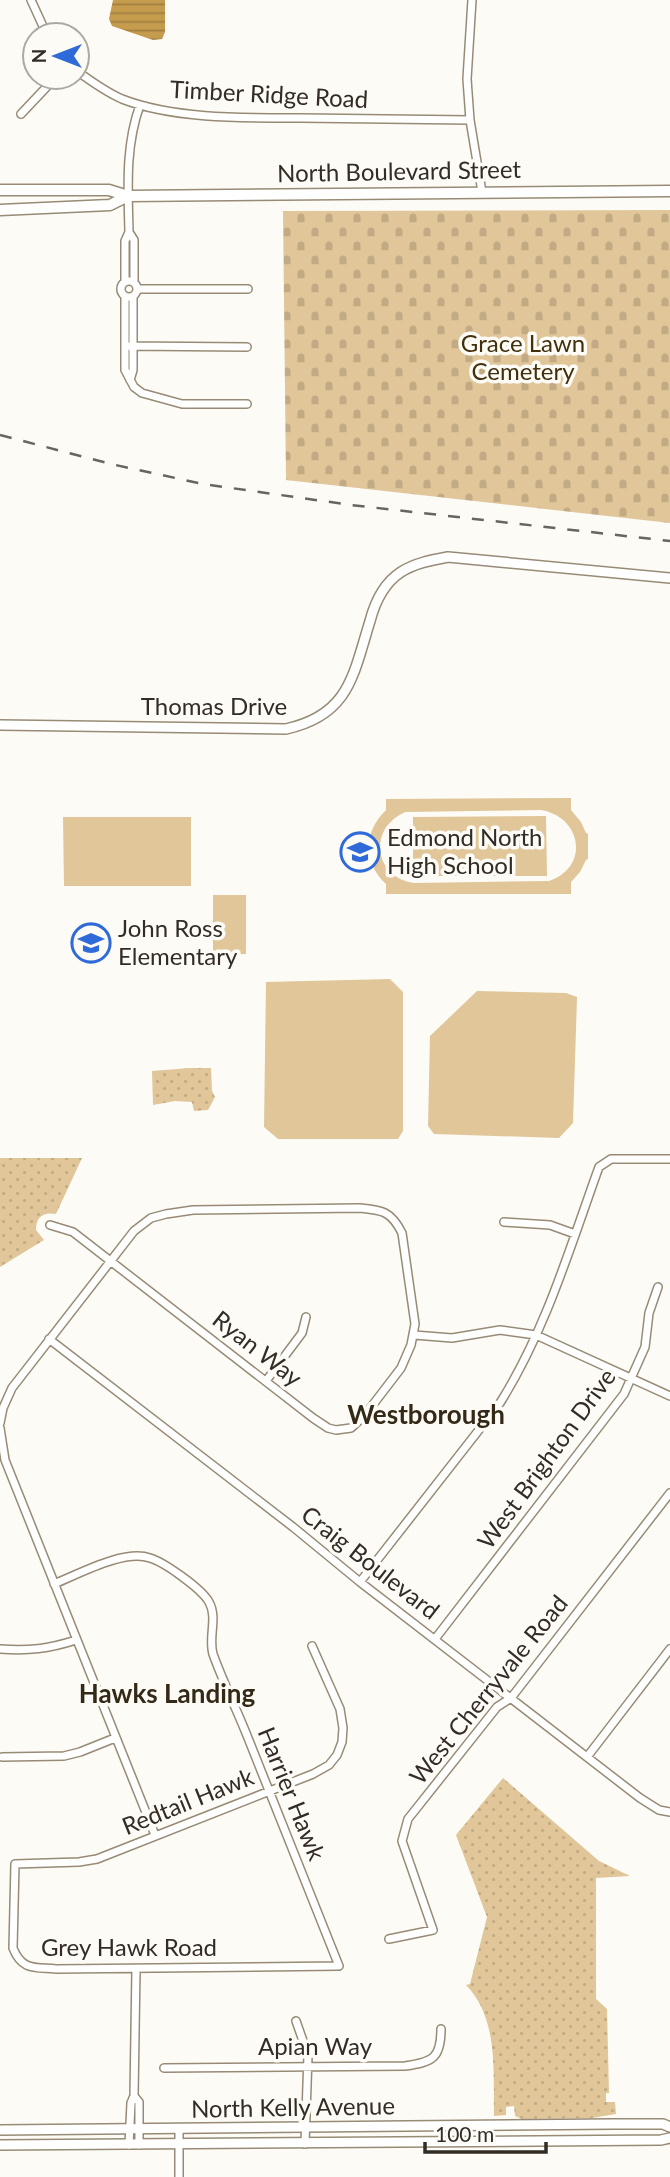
<svg xmlns="http://www.w3.org/2000/svg" width="670" height="2177" font-family="Lato,sans-serif">
<defs>
<pattern id="grass-dots" width="8" height="8" patternUnits="userSpaceOnUse" patternTransform="scale(1.75)"><rect width="8" height="8" fill="#e0c699"/><path d="M2 2h.1M6 6h.1" fill="none" stroke="#c1aa84" stroke-width="1.8" stroke-linecap="round"/></pattern>
<pattern id="cemetery-stones" width="16" height="16" patternUnits="userSpaceOnUse" patternTransform="scale(1.75)"><rect width="16" height="16" fill="#e0c699"/><path d="M2 7V4a2 2 0 0 1 4 0v3zM10 15v-3a2 2 0 0 1 4 0v3z" fill="#c1aa84"/></pattern>
<pattern id="water-rules" width="6" height="5" patternUnits="userSpaceOnUse" patternTransform="scale(1.75)"><rect width="6" height="5" fill="#c59b4d"/><path d="M0 2.5h6" fill="none" stroke="#a17f40"/></pattern>
</defs>
<rect width="100%" height="100%" fill="#fdfbf6"/>
<path fill="url(#grass-dots)" d="M190,1068h21l1,23 3,6 -7,13 -14,1 -2,-9 -17,-1 -22,4 -1,-34z
M0,1158h82l-26,56c-13,-2 -20,3 -20,16l8,10 -44,27z
M503,1778l96,83 31,15 -34,2v121l11,10 2,84h-3v9h9l1,12 -24,4 -70,1 -7,-3 -1,-10 -8,1v8l-12,1c-1,-44 5,-97 -28,-131l4,-1 17,-67 -31,-82z"/>
<path fill="url(#cemetery-stones)" d="M670,210v313l-384,-43 -3,-269z"/>
<path fill="#e0c699" fill-rule="evenodd" d="M571,798v12l10,12 5,11 2,1v25l-2,1 -6,12 -9,10v12h-185v-10c-24,-22 -22,-53 0,-74v-11zM541,810c41,7 49,57 8,71l-134,2c-41,-5 -48,-54 -10,-71z
M546,816l1,60h-134v-59z
M63,817h128v69h-127z
M213,895h33v59l-33,1z
M390,979l13,13v139l-5,8h-120l-14,-12 2,-145z
M477,991l89,2 11,4 -4,126 -14,15 -125,-4 -6,-8 2,-90z"/>
<path fill="url(#water-rules)" d="M113,0h52v32l-3,7 -9,1 -41,-14 -3,-7z"/>
<g fill="none" stroke-linecap="round" stroke-linejoin="round">
<g stroke="#978b76" stroke-width="10">
<path id="minor" d="M31,0l16,35
M472,0l-5,79 3,41 12,72
M77,71c15,11 29,21 45,28 51,20 122,19 176,19 57,1 114,1 172,2
M21,114l35,-37
M121 289a8 8 0 1 1 16 0a8 8 0 1 1-16 0Z
M125,282v-41l4,-9
M134,282v-42l-5,-8c-1,-43 -4,-86 11,-127
M137,289h111
M125,296v74l9,17 8,6 40,11h65
M125,346l122,1
M130,380l3,-10v-74
M504,1222l46,3 25,9
M414,1335l38,3 48,-8 36,5 134,61
M49,1339l244,188 67,55 280,216 19,12 11,2
M266,1381l36,-48 4,-16
M0,1423l3,-15 9,-20 122,-157 17,-13 15,-4 27,-4 167,-2c22,2 31,3 42,25l13,91 -4,21 -10,23 -36,47 -14,13 -15,2 -8,-2 -15,-10 -240,-186 -23,-7
M0,1428l5,32 150,375
M360,1582l140,-179c46,-73 70,-156 99,-236l12,-8h59
M54,1584c25,-10 70,-35 96,-26 14,4 52,31 59,44 9,16 -1,35 4,52 10,28 24,56 35,84 30,76 61,152 91,228l-283,3c-21,-2 -34,2 -43,-21l2,-84 64,-2 18,-3 216,-85 16,-9 8,-10 5,-13 1,-14 -3,-19 -28,-63
M435,1639l189,-245 21,-47 4,-34 9,-26
M0,1649c29,2 48,0 76,-9
M2,1757l62,-1 16,-4 35,-14
M587,1757l83,-108
M389,1939l44,-9 -31,-89 6,-22 89,-112 14,-9 159,-205
M296,2021l12,34 -3,89
M164,2068l241,-2c28,-4 36,-8 36,-37
M134,2096l5,6v43
M179,2129v48
M129,2145l2,-42 3,-7 2,-127"/>
</g>
<g stroke="#978b76" stroke-width="12">
<path id="tertiary" d="M0,725l286,4c63,-14 67,-53 84,-108 5,-19 14,-38 31,-49 14,-9 31,-12 47,-15l222,21
M0,2130l612,-6h51l7,3
M0,2145l661,-5 9,-2"/>
</g>
<g stroke="#978b76" stroke-width="13">
<path id="secondary" d="M0,190h109l19,6 542,-5
M0,210l110,-5 18,-9"/>
</g>
<use href="#minor" stroke="#fff" stroke-width="7"/>
<use href="#tertiary" stroke="#fff" stroke-width="9"/>
<use href="#secondary" stroke="#fff" stroke-width="10"/>
<path stroke="#69645d" stroke-width="2.5" stroke-dasharray="12 12" stroke-linecap="butt" d="M0,435l111,29 92,20 148,21 319,36"/>
</g>
<defs>
<g id="school-ring" transform="scale(2.0125)"><circle r="9.5" fill="#fdfbf6" stroke="#2e6ad8" stroke-width="1.5"/><path d="M0-5L7-2L0 1L-7-2ZM-4 1L0 2.5L4 1V4Q0 6-4 4Z" fill="#2e6ad8"/></g>
</defs>
<g fill-rule="evenodd">
<use href="#school-ring" x="360" y="852"/>
<use href="#school-ring" x="91" y="943"/>
</g>
<g text-anchor="middle" stroke-width="7" stroke-linejoin="round" paint-order="stroke">
<g font-size="24" fill="#322c24" stroke="#fdfbf6">
<text transform="translate(269 95) rotate(3)" y="8">Timber Ridge Road</text>
<text transform="translate(399 172) rotate(-1)" y="8">North Boulevard Street</text>
<text x="214" y="715">Thomas Drive</text>
<text transform="translate(257 1349) rotate(38)" y="8">Ryan Way</text>
<text transform="translate(547 1459) rotate(-54)" y="8">West Brighton Drive</text>
<text transform="translate(370 1563) rotate(38)" y="8">Craig Boulevard</text>
<text transform="translate(489 1690) rotate(-51)" y="8">West Cherryvale Road</text>
<text transform="translate(291 1794) rotate(68)" y="8">Harrier Hawk</text>
<text transform="translate(188 1802) rotate(-22)" y="8">Redtail Hawk</text>
<text x="129" y="1956">Grey Hawk Road</text>
<text x="315" y="2055">Apian Way</text>
<text transform="translate(293 2108) rotate(-1)" y="8">North Kelly Avenue</text>
</g>
<g font-size="24" fill="#42300d" stroke="#fdfbf6">
<text x="523" y="352">Grace Lawn<tspan x="523" dy="28">Cemetery</tspan></text>
</g>
<g font-size="24" fill="#322c24" stroke="#fdfbf6" text-anchor="start">
<text x="387" y="846">Edmond North<tspan x="387" dy="28">High School</tspan></text>
<text x="118" y="937">John Ross<tspan x="118" dy="28">Elementary</tspan></text>
</g>
<g font-size="26" font-weight="bold" fill="#332916" stroke="#fdfbf6">
<text x="426" y="1424">Westborough</text>
<text x="167" y="1703">Hawks Landing</text>
</g>
</g>
<g transform="translate(56 56) rotate(270)"><circle r="33" fill="#fdfbf6" stroke="#aca8a2" stroke-width="2"/>
<path d="M0-5L12 26L0 18L-12 26Z" fill="#2e6ad8"/>
<text y="-10" font-size="19" font-weight="bold" text-anchor="middle" fill="#322c24">N</text>
</g>
<path d="M425 2142v10h121v-10" fill="none" stroke="#322c24" stroke-width="3.5"/>
<text x="435" y="2142" font-size="21" fill="#322c24" stroke="#fdfbf6" stroke-width="5" paint-order="stroke">100 m</text>
</svg>
